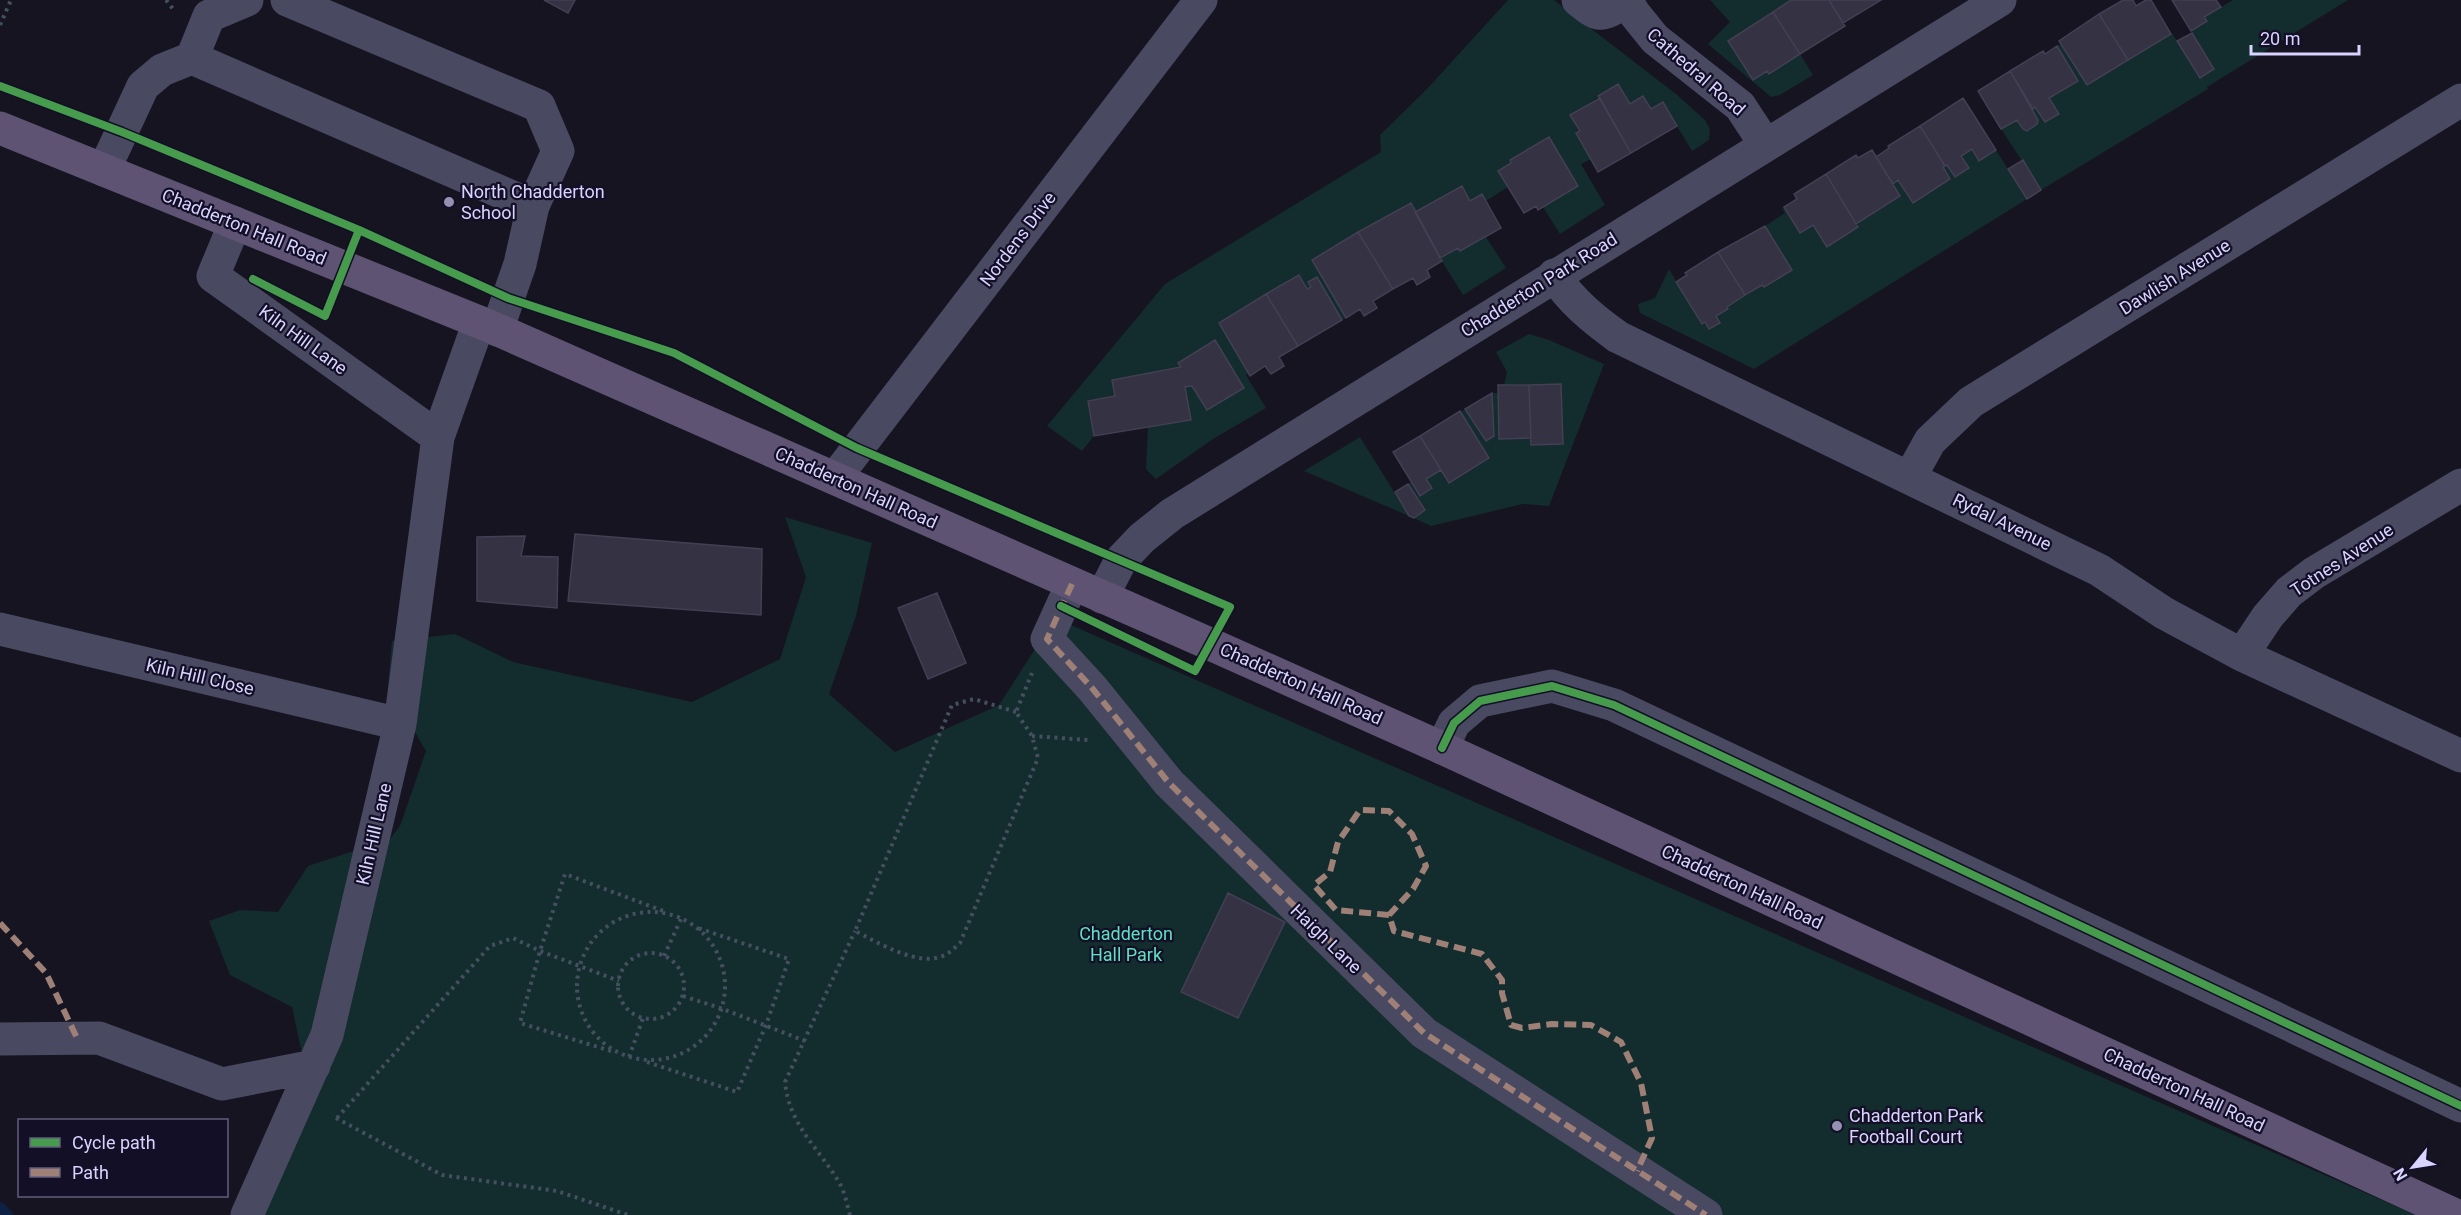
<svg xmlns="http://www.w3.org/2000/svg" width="2461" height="1215" font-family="Roboto,sans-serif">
<rect width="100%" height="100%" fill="#161421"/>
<path fill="#132c2d" d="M1508,0h46l122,94 29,26 5,9 -1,11 -17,11 -15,-25 -26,-17 -8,-13 -13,8 -12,-20 -47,31 20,44 -10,5 24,41 -45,29 -17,-27 35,-21 -29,-49 -39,23 -2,27 -22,14 -4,-7 -12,7 -55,11 -5,-9 -98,57 34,58 -4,2 -25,-42 -8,4 2,5 -4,2 -8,-14 -80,48 30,50 -3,2 20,33 -53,31 -57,40 -10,-10 2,-42 43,-7 -6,-33 7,-1 15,23 37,-21 -29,-48 -36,23 2,4 -69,13 3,16 -27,5 6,35 -12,15 -35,-25 118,-142 216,-132 -1,-17 47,-46z
M1710,0h81l-62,41 24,39 14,-9 2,3 31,-20 13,21 -33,20 -9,2 -63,-53 22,-22z
M2233,0h115l-141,87 1,2 -167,101 -40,-61 16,-9 6,9 3,2 11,-7 1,-4 -7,-10 4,-3 10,15 13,-8 -9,-16 29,-18 -21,-34 4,-2 26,41 85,-52 29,45 13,-9 -23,-38 15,-10 -2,-4z
M1972,149l7,12 17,-11 31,49 -273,170 -114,-56 -2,-9 17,-6 14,-29 32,55 4,-2 4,7 10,-6 -3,-7 12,-7 -1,-2 35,-22 2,2 28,-17 -27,-44 20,-13 -3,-5 2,-1 16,26 13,-8 14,22 31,-20 -2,-3 44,-27 -7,-13 5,-4 15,22 37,-23 -7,-12 4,-2 22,3 -8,-12z
M1486,237l20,31 -43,27 -23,-37 18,-10 2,3z
M1529,334l20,6 55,24 -55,142 -26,-2 -92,22 -17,-8 11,-8 -17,-26 3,-2 9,14 12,-8 -6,-9 15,-9 9,13 39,-24 -28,-47 4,-3 21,32 6,-48h6l1,45h32l1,7 31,-1 -2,-60 -57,1 3,-13 -11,-20z
M1360,437l49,79 -105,-45z
M785,517l87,26 -16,73 -27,78 66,58 104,-47 56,-87 1361,597h-2176l67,-138 -15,-70 -62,-32 -21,-54 31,-11 38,2 30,-46 82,-27 10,-13 26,-75 -38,-65 4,-45 63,-7 58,28 179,40 88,-43 26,-82z"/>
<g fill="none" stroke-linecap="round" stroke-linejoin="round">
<path stroke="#0d2144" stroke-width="10" d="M0,1207l8,8"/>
</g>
<path fill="#343243" stroke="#433f54" stroke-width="1.5" d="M544,0h31l-7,13z
M1791,0h38l16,26 -45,28 -27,-42z
M1829,0h52l-38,23z
M2123,0h10l3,6 10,-6h5l20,34 -43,26 -29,-46z
M2172,0h44l5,7 -17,10 3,4 -16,10z
M1773,12l27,42 -31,20 -2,-3 -14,9 -25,-39z
M2099,14l29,46 -41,25 -28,-44z
M2192,33l22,36 -14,9 -23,-37z
M2057,46l21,35 -29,17 10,16 -14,8 -10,-15 -2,2 -23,-38 33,-20 2,3z
M2010,71l28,49 -1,4 -10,7 -4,-2 -6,-9 -16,9 -23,-38z
M1618,84l12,20 13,-8 8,13 12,-7 14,24 -46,27 -33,-57z
M1600,98l31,55 -33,19 -22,-39 4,-2 -10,-16z
M1963,98l33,52 -17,11 -7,-12 -11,7 8,12 -14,9 -8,-12 -2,1 -25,-40z
M1920,126l25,40 -2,1 7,12 -37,24 -15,-23 -5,4 -17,-27 13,-9 -1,-2z
M1549,137l29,49 -40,24 -2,-4 -12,7 -26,-42 13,-8 -1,-3z
M1872,150l28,46 -44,28 -30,-50 30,-19 2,3z
M2023,160l18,30 -14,9 -19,-30z
M1826,174l32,53 -31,20 -14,-22 -13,8 -16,-26 13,-8 -3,-5z
M1462,186l8,15 12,-7 19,34 -41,23 -2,-3 -18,10 -25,-46z
M1411,203l31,58 -15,9 3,7 -13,8 -4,-7 -20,11 -35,-57z
M1765,226l27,44 -28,17 -2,-2 -17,10 -27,-43z
M1358,232l35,57 -20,12 4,7 -13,8 -4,-7 -14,9 -34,-58z
M1718,252l27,43 -18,12 1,2 -12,7 4,7 -11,6 -4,-7 -3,2 -26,-42 11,-7 -2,-2z
M1299,275l8,14 4,-2 -3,-5 9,-5 25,43 -44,26 -32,-52z
M1266,294l32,52 -19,11 5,9 -13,8 -6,-8 -15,10 -31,-53z
M1215,340l29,48 -37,22 -15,-24 -7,1 6,33 -97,16 -6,-35 27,-5 -3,-16 69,-13 -3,-4z
M1561,384l2,60 -32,1 -2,-60z
M1498,385h31l2,53 -32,1z
M1492,393l2,43 -8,5 -21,-32z
M1460,411l29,47 -40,25 -29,-47z
M1420,436l21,34 -15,9 6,9 -12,8 -27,-44z
M1408,484l17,26 -11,8 -5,-2 -14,-24z
M575,534l187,15 -1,66 -193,-14z
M525,536l-4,20 37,1 -1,51 -80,-7v-64z
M937,593l29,70 -38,16 -30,-71z
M1228,893l57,29 -47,96 -57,-26z"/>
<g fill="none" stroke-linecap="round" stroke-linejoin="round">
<path stroke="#44505f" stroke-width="4" stroke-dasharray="3 4.5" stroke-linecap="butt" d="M166,0l7,9
M0,25l11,-25
M1016,712l-42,-13 -22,6 -97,226c24,12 64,37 90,24 5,-2 10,-8 15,-12l78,-185 -6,-22 -16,-24 16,-39
M1032,736l56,4
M577 986a74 74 0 1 1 148 0a74 74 0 1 1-148 0Z
M618 986a33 33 0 1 1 66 0a33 33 0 1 1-66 0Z
M664,956l17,-37
M683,996l40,13 82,32
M611,1051l-91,-28 20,-72 25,-77 101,38
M629,1057l14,-39
M647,1062l90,30 29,-67 23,-66 -91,-31
M336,1118l106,57 115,16 71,24
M337,1118l153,-172 23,-8 27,13 79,30
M850,1215c-3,-10 -5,-22 -10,-31 -20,-35 -51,-58 -55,-102l70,-151"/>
<path stroke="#4a4962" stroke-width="33" d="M287,0l252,106 19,45 -25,55
M1578,0c23,19 23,16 49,1
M1626,0l8,13 21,26 85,67 25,38
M192,58l17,-42 38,-16
M104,170l39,-84 19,-16 30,-12 341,148 -13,58 -23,66
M235,223l-22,53 225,161
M1554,275c17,26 39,44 64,62l481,233 65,43 78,42 219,101
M1910,477l20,-36 41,-39 490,-302
M835,478l366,-478
M1072,584l-25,55 45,49 77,95 255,250 282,182
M1102,597l19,-37 21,-22 30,-24 828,-514
M0,629l400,95
M2242,655l26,-39 21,-24 25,-19 147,-88
M1442,748l12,-25 26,-22 72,-15 62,19 847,401
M0,1039l99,-1 123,46 92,-18
M247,1215l80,-180 73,-311 38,-287 41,-115"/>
<path stroke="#5e5373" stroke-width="33" d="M0,128l489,198 721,318 232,104 1013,467"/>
<path stroke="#9e8076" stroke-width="6" stroke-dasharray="12 6" stroke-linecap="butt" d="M1072,584l-25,55 45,49 77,95 255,250 282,182
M1389,915l-53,-5 -22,-25 16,-13 8,-30 22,-32 29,1 23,23 14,32 -13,23 -24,26 5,16 88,23 20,26v13l9,32 11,3 30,-4 39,1 30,17 20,41 11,55 -15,33
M0,923l46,50 31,65"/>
<g stroke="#130f26" stroke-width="11">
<path id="cycleway" d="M0,86l122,46 237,98 149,68 166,55 183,95 373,159 -35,64 -134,-65
M253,279l72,37 34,-86
M1442,748l12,-25 26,-22 72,-15 62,19 847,401"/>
</g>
<use href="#cycleway" stroke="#469c4c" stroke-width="8"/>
</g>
<g fill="#9591b1" stroke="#130f26" stroke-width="2">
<circle cx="449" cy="202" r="6"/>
<circle cx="1837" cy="1126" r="6"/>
</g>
<g text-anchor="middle" stroke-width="4.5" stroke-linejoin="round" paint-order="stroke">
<g font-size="18" fill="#d9d4ff" stroke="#130f26">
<text transform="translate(1696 72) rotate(41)" y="6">Cathedral Road</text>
<text transform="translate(244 227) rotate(22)" y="6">Chadderton Hall Road</text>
<text transform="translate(1018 239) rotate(-53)" y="6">Nordens Drive</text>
<text transform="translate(2175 277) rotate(-32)" y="6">Dawlish Avenue</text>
<text transform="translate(1539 285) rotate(-32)" y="6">Chadderton Park Road</text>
<text transform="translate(303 340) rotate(36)" y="6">Kiln Hill Lane</text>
<text transform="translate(856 488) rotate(24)" y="6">Chadderton Hall Road</text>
<text transform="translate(2002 522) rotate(26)" y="6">Rydal Avenue</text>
<text transform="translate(2342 560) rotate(-33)" y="6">Totnes Avenue</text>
<text transform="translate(200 677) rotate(13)" y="6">Kiln Hill Close</text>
<text transform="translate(1301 684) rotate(24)" y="6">Chadderton Hall Road</text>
<text transform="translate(374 834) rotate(-77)" y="6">Kiln Hill Lane</text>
<text transform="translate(1742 887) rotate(25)" y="6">Chadderton Hall Road</text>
<text transform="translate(1326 939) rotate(44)" y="6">Haigh Lane</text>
<text transform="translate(2184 1090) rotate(25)" y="6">Chadderton Hall Road</text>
</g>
<g font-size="18" fill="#d9d4ff" stroke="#130f26" text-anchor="start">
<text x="461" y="198">North Chadderton<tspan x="461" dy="21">School</tspan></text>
<text x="1849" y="1122">Chadderton Park<tspan x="1849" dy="21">Football Court</tspan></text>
</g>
<g font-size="18" fill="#5fe0c0" stroke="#130f26">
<text x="1126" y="940">Chadderton<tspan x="1126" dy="21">Hall Park</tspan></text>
</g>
</g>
<rect x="18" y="1119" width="210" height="78" fill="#130f26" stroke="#625e7d" stroke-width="1.5"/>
<rect x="30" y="1138" width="30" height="9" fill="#469c4c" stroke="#625e7d" stroke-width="1.5"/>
<text x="72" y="1149" font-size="18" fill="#d9d4ff">Cycle path</text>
<rect x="30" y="1168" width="30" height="9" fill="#9e8076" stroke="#625e7d" stroke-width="1.5"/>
<text x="72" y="1179" font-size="18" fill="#d9d4ff">Path</text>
<g transform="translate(2413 1167) rotate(240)" stroke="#130f26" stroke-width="4.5" paint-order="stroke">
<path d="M0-4.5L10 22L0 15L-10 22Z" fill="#d9d4ff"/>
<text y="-9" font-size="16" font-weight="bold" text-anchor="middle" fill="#d9d4ff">N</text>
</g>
<path d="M2251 45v9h108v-9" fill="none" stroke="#d9d4ff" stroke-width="3"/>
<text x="2260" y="45" font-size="18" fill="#d9d4ff" stroke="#130f26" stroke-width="4.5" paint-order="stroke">20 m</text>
</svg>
